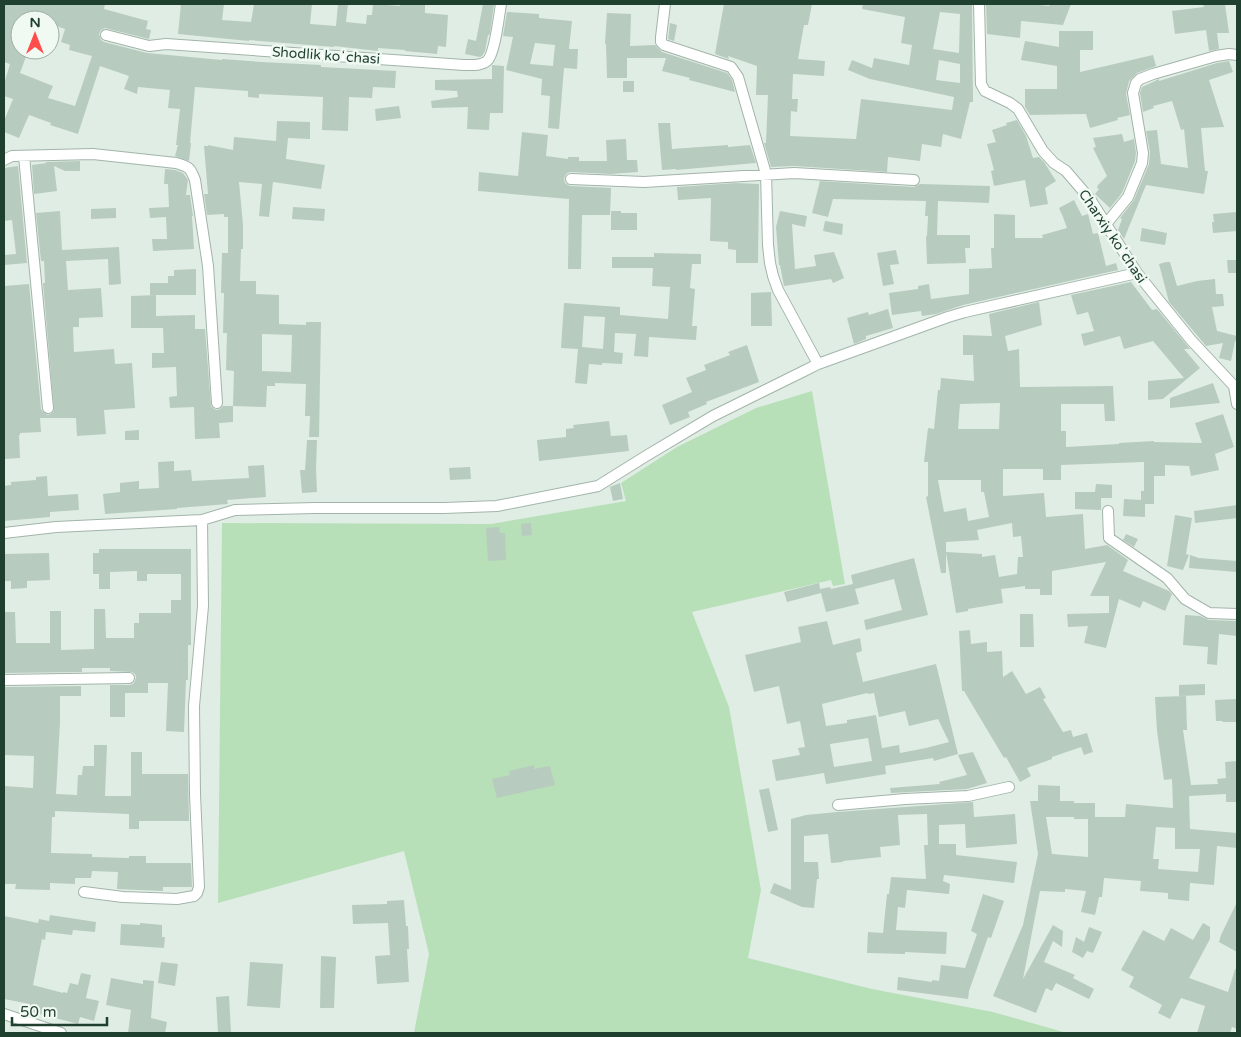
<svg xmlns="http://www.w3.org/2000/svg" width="1241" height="1037" font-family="'Varela Round',sans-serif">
<rect width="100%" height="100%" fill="#e0ede4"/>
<path fill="#b7e0b8" d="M812,391l33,193 -12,2 -2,-6 -139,32 37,95 32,183 -13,68 124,31 121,23 74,21h-653l15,-79 -25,-103 -186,52 4,-380 269,1 135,-23 -5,-18 56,-36 79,-39z"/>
<path fill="#b8cbbf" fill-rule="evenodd" d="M4,4h101l-1,5 44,12 -2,8 5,1 -2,9 -44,-11 -4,2 -2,4 2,6 3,2 43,11 75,7v-1l40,3 59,3v2l75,4 -1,17 -22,-1 -1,11 -23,-1 -1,34 -26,-1 1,-33 -64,-3v4l-11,-1v-6l-53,-4 -5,56h1l-2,18 -14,-5 3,-11h-2l4,-36 -12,-1 2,-18 -32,-3 -1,7 -13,-5 5,-13 -29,-10 -22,68 -28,-9 1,-2 -22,-8 -10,23 -15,-6v-11l9,-22 -9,-3v-12l6,-20 -6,-2zM27,13l27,8 -1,4 12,4 -4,13 9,3 -1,5 23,6 -17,50 -27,-8 5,-12 -33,-13 8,-22 -8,-1v-30h3z
M181,4h43l-2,16 29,2 3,-18h58l-2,20 26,2 2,-22h10l-2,18 20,2 1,-9h5l1,-11 27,2v-2h25v9l23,2 -2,32 -8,-1 -1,8 -32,-3v-1l-27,-2v3l-44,-5v1l-85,-7v1l-71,-7z
M483,4h11l-4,29 -1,2h-1l-3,16 -3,5 -2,1 -15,-3 3,-15 8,2z
M724,4h88l-4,21h-4l-6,34 27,2 -1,15 -31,-2 -1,25h6l-1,13 -6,-1 -1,25 66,3 5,-40 91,11 2,-13 -84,-18 -22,-9 4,-10 20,8 2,-10 35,7 3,-20 -11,-2 4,-26 -43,-8 1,-5h109l1,98h-3l-9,37 -18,-5 -2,13 -19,-3 -2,17 -32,-4 -1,15 -93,-6 -23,1 -7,-24h2l2,-48h-12l1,-29 -29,-10 1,3 -14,-5zM940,12l20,2 -1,39 -26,-4zM939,60l21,4v19l-24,-3z
M986,4h44l19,2 1,-2h21l-8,21 -42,-4 -1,17 -33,-4z
M1203,4h22l4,29h-12l2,16 -10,2 -3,-21 -31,4 -3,-23 32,-4z
M507,12l32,2v4l33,3 -3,28h9l-1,20 -13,-1 -5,61 -11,-1 2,-32 -9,-1 1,-16 -36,-9 7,-33 -10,-1zM535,43l20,2 -2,21 -23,-2z
M607,13l24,1 -1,32 25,-1 7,7 65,21 5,7 3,12 -46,-12 1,-2 -28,-7 4,-13h-39v20h-20l-1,-34h-1z
M670,23l7,2 -3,16 -6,-2z
M1059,31h34v19h-13v22l73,-17 3,11 -19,7 -8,8 -3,13 4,21 -13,3 1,2 -28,8 -4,-14 -56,1 -5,-8v-18h32v-23l-36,-6 4,-19 34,6z
M1229,61l4,11 -24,8 15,47 -23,1 4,43h3l-4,23 -58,-9 -22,54 -6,-9 4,-11 -2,-1 14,-18 15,-36 1,-12 -4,-21 11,-1 4,34 27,4 -4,-39 -3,1 -9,-29 -19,5 1,2 -11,4 -3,-19 2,-6 13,-6 4,-2v2l58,-18z
M492,65l12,1 -1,47h-13l-1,17 -22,-1 1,-22 -36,1 -1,-7 27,-4 -1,-6 -22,-1v-10l57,-1z
M623,81h11v11h-11z
M399,106l2,12 -25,3 -1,-12z
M1017,120l9,16 7,22 6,-1 5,5 12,19 -11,7 3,16 -18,3 -5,-27 -31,6 -3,-15 3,-1 -7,-26 9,-2 -4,-12 15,-5 -1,-2z
M277,121l33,1v17l-22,-1 -2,21 39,6 -4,24 -48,-7 -4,35 -10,-1 3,-32 -23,-2 4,43v24h-2l-1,32h16v13l23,1v29l27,1v-3h15l-2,115h-10l1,-21h-5l1,-32 -31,-1v3h-8l-1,21 -33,-1 1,-35 -8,-1 1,-37h-4l1,-40h-3l1,-40h6v-36h-4v-3l-17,1 -3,-21h4l-4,-48h4v-1l25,5 1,-13 42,4zM262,334l30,1 -1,37 -29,-1z
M658,123h12l2,26 56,-4v2l22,-2 6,18 -80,7v-1l-14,1z
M522,132l26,3 -2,21 22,3v-2h11v4h28l-1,-21 20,-1 1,21h10l1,12 -27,2 -40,-2 -4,1 -2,3 -1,3 1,4 5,3 41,2 -1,27h-28l-1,54h-13l1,-70 -91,-8 1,-19 39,4z
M1122,134l2,8 10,-3 2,14 -1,8 -13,32 -12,15 -15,-14 4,-5 -2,-1 1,-3 9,-9 -14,-28 3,-1 -3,-9z
M80,161v10h-15l-11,-5 3,25 -23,3 -2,-29 15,-2 -2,-1z
M18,166l9,97 -23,2v-10l12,-1 -4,-34 -8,1v-53z
M165,169l10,1 8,3 5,7 -2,15h4l3,21h-1l2,33 -41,2 -1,-12h15l-1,-22 -16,1 -1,-10 20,-1 -1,-23h-4z
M820,181l94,6 6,-3 70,2 -1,17 -51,-2 -1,34h33v13h-5l1,15 -39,1 -1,-28h1l1,-20h-3l1,-15 -93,-2 -5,18 -16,-4z
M736,183l23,1 -1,79h-22v-13l-8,-1v-7l-18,-1 1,-43 -33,2 -1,-13z
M1074,200l8,16 6,-2 5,20 5,-1 8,33 10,-3 2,7 -155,35 -27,9 -14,2 -1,-5 -29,4 -3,-22 29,-4v-3l11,-2 2,15 38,-5v-25l23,-1 -1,-20h3v-34l21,1v23h28l-1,-3 25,-7 -4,-11 -4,-9z
M293,207l32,2 -1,12 -32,-2z
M116,208v10l-25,1v-10z
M60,211l2,39 57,-3 2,37 -12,1 -1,-26 -42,2 2,29 33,-2 2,29 -24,1v9h-6l1,25 40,-3 1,15 17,-1 3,45 -31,2 2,24 -29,2 -1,-18h-36l1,14 -21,1v2h-1l1,23 -16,1v-149h1l-1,-24 25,-2 12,125 2,3 5,3 4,-2 2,-3 -11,-127h2l-1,-22h-3l-5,-48z
M611,211h10v2h16v17h-26z
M780,211l27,5 -2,11 -13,-3 3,45 21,-3 -2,-11 20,-3 10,26 -11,5 -2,-4 -47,7 -4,-21h-1l-3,-38z
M1237,212v19l-24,2 -1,-11h2l-1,-8z
M825,221l18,3 -1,11 -19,-4z
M1142,228l25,5 -2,12 -25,-4z
M896,250l3,14 -9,1 4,19 -11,2 -6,-33z
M654,253l47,1v10h-9l-2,24 5,1 -3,37h5l-1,14 -47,-3 -1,20 -14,-1 2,-22 -21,-1 -1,19 9,1 -1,11 -20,-1v2l-13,-1 -2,20 -12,-1 3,-34 -17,-1 3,-45 56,4v8l48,4 2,-32 -18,-1 1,-18h-41v-11h42zM584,316l21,1 -2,32 -21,-2z
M1227,260h10v13h-9z
M1166,262h4l7,24 20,-5 18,-2 1,15h7l1,12 -12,1 5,24 20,5v4l-2,1 -4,20 -12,-3 4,-15 -17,3 -37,-44 -10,-38z
M196,269v26h-46v-12h18v-7h6v-6z
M1131,282l21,28 5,-1 33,40h-6l16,19 -37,31 -15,1v-19l36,-3 -31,-37 -29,8 -4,-13 -36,10 -3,-12 13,-3 -6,-19 -11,3 -6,-20z
M771,292l1,34h-21v-33z
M156,295v21l39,-1v14h10l6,77 3,3 3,1 3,-1 3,-3h10v16l-14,1 1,15 -25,1 -1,-32 -24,1 -1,-11 8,-1 -1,-29 -24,1v-15h12l-1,-25h-32v-32z
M1039,302l3,23 -37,11 3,15 11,-2 1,38 93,-1 2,35h-10l-1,-17h-43v27h5v16l53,-3v-1l35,-2v1l48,1 -7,-20 28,-9 11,33 -19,7 4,16 -28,6 -2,-10 -24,-1v11h-11v28h-9v13l-22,-1 1,-17 17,1v-9h3v-29l-83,3v15h-18v-11h-40v27l41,-3 2,24 37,-3 2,35 22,-4 21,15 -5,11 46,20 3,3 -7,17 -22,-10 -3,7 -21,-9 -13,49 -22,-5 4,-17 -20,1 -1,-13 42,-1v-17h-19l16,-34 -54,9v24h-12v-6h-15v-3l-24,3 2,14 -35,6v2l-12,2 -10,-61 36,2v3l13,-2 4,22 18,-3 1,-17h5l-2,-21 -8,1 -1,-14 -35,7 2,10 -33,2v31h-5l-15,-76 2,-1v-34h-4l4,-34 6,1 4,-39h2l1,-12 33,3 -1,-26h-10v-20l29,1 -3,-22zM1000,403l-1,26h-41l2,-25zM938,480h43v12h3l5,25 -21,4 -2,-13 -22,4z
M888,309l5,19 -27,8v3l-12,5 -7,-26 21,-6 1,3z
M747,345l12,37 -53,20 1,2 -19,8 2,5 -20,8 -8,-20 30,-13 -6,-14 20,-8 -2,-5 26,-10 -2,-3z
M1213,383l7,20 -50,5v-10z
M609,421l2,15 16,-1 2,16 -90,10 -2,-21 29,-3v-8l8,-1 -1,-3z
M139,430v10h-14v-9z
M307,440h10l-1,29 1,23 -15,1 -2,-23h5z
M174,461v10l17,-1 1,11 57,-3 -1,-12 16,-1 2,32 -39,3 1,4 -51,4v1l-72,5 -2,-20 17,-2v-9l19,-2v8l20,-1 -1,-26z
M470,467l1,12 -21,1 -1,-12z
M47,476l1,20 30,-2 1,16 -29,2v5l-46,4v-35l7,-1v-3l25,-2v-3z
M620,483l3,16 -10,2 -3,-14z
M1096,484l16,1v13h-11v12l-26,-1v-17h20z
M1237,505v13l-42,5 -1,-12z
M1175,515l17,3 -6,36 3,1 -6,15 -16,-4z
M531,523l1,12 -10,1 -1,-12z
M499,527l1,6h5l1,27 -18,1 -2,-33z
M1126,534l12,5 -4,8 -11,-7z
M99,549h92v96h-3v35h-2l-2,52 -18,-1 2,-48h-20v10h-23v24h-15v-32h19l4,-1 2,-3 1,-4 -1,-3 -3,-2 -22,-1v-3h-28v4l-78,1v-61h11l1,31h34v-32h11v39l33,-1v-40h11l1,29h28v-15h5v-10h32v-13h10v-26h-34v7h-10v-10l-27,1v17h-11v-15h-6v-21h6z
M49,553l1,27 -23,1v7l-16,1v-8h-7v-27z
M1190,555l9,3 38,3v11l-48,-4z
M914,558l14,57 -62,15 -2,-10 38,-10 -8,-31 -39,10 4,15 -33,8 -6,-23 10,-2 1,2 22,-5 -2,-9z
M819,583l2,10 -34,9 -3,-10z
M1020,614h13l1,33h-14z
M1185,615l15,1 9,4 28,1v15l-18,-2 -2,31 -10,-1 1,-17 -25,-2z
M827,621l6,24 27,-7 2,13 -6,2 7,29 73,-18 22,90 -24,7 -1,-3 -48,8 1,8 -60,10 -2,-11 -48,8 -4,-21 28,-5 -2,-7 7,-1 -5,-26 -13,3 -8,-38 -25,6 -9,-37 56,-13 -3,-15zM867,693l1,1 6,-1 5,24 26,-6 4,15 29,-7 11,23 -23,6 -26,5 -1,-8 -17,3 -6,-33 -29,5v3l-21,3 -4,-22zM868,738l4,23 -38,6 -4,-23z
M970,630l1,14 16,-2v10l15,-1 1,26 9,-6 14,23 14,-7 6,11 -3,1 20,33 8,-2 2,7 14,-4 6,19 -9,3 -3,-8 -29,10v2l-25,9 4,8 -11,6 -14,-25 -2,1 -40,-67h-2l-3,-60z
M1205,684v11l-26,1v-11z
M81,686v10h-21v27l-4,71 21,1 1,-20h4l1,-9h11v-21h13l-2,51h26v-44h11v22h46l1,47h-50v8h-10v-15l-74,-3v6h-3l-1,36 41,1v3l37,1v-2h17v7h45l1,24h-29v4l-46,-2 1,-17 -26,-1 -1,7h-16v6l-25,-1v7l-35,-1 1,-5h-12v-98l29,2 1,-32 -30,-1v-68z
M1186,696l1,34h-4l8,55 27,-1 -1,-5 9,-1 -1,-16 12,-1v41h-11v-8l-37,2 1,33 47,4v15l-20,-2 -3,39 -24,-2 -1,18 -21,-2v-6l-28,-2 1,-10 -37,-3 -2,19h-3l-4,18 -14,-3 5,-21 -21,-2v3l-25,-1 -17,88 30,-54 10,6 -1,16 -9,-6 -9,21 31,13 -2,3 21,11 -5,10 -33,-16 -4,8 -6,-3 -10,25 -43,-17 30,-71 15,-71 -8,-53h8v-16l22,1v15h14v2h21v14h30l1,-13 47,4 -1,-29 -8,1 -7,-49 -2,-34zM1046,817h28v2h14v38l-36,-3zM1156,827l19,1v21h25l-2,23 -40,-3 1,-10h-6z
M1237,699v23h-14l-1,-1h-6l-1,-21z
M973,752l14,31 -20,6 -76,4 -1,-5 50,-4 -1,-2 28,-7 -9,-20z
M534,765v4l16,-3 5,19 -58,13 -5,-19 18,-4 -1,-4z
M769,788l9,42 -10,2 -9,-42z
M973,802l1,15 41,-3 2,30 -51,4 -1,-24 -26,1v19h17v11l61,7 -3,21 -70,-8 -1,6 7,3 -1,10 -42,-4 -2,18 -7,-1 -2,23 51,2 -1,22 -41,-2v2l-38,-1 1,-21 15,1 4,-39h2l2,-17 35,2 -2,-34h4l-1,-31 -29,1 2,30 -20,2 1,10 -38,4v1l-12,1 -3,-29 -24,2v26h14l1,17h-2l-3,29 -12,-1 -32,-14 4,-10 17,7v-71l15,-4 31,-3z
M983,894l21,7 -13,37 -3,-1 -19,54 -1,8 -71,-9 1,-13 34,5v-2l7,1 2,-16 24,3 12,-34 -6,-3z
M404,900l2,26h2l1,23h-2l2,33 -32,2 -2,-28 15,-1 -2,-32 -35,1 -1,-19 35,-1v-3z
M1237,902v50l-18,-10 2,-7z
M50,915l46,7 -1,10 -22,-2 -1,5 -26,-3 -1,8 -3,-1 -9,46 30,8v-1l4,1 3,-10 8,2 3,-12 10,2 -5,23 13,3 -5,20 -14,-4 -2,7 -49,-13 1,-7 -26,-5v-83l34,7 1,-4 10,2z
M140,923l22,2v12h3l-1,11 -44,-3 1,-21 19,1z
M1203,923l7,4v12l-21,39 39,14 7,-23h2v60l-5,-2 -2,6h-33l8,-27 -24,-8 -11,21 -12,-6 4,-8 -33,-18 5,-10 -13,-7 22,-40 21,11 7,-13 22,12z
M1089,927l13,5 -9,21 -6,-2 -4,7 -11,-6 4,-15 8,5z
M321,956l15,1 -2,51h-14z
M161,962l17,2 -3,22 -17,-3z
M250,962l33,2 -3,44 -33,-2z
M111,978l32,6v-4l11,1 -3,37 16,4 -2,11h-37l3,-23 -25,-5z
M229,996l2,37h-13l-2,-36z"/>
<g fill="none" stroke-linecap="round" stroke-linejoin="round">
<g stroke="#a2b5aa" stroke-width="12">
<path id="minor" d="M665,4l-4,33v5l3,3 67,22 7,10 28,97 2,71 2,18 3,13 5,14 40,74
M979,4l2,80 4,7 25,12 8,6 25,42 11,12 12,8 24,28 47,74 54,67 43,46 3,1
M106,35l43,11 17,-2 298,21c7,0 17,1 23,-4 8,-7 12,-46 14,-57
M24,156l24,252
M4,160l8,-4 81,-2 83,9c13,4 14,4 19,17l13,86 9,137
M571,179l73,3 150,-9 120,7
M1106,224l22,-27 14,-34 1,-10 -10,-60 3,-10 4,-4 13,-5 63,-18 13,-2 8,1
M1234,386l3,18
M1108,511l1,27 58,40 18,21 24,14 28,1
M4,533l52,-6 146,-7
M4,680l125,-2
M838,805l67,-6 63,-3 41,-9
M84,892l39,5 54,2 17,-3 3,-3 2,-6 -4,-93 -1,-88 9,-100 -1,-86 33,-10 80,-2h129l53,-2 101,-20 48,-30 67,-40 91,-45 14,-7 130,-47 17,-5 172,-39
M4,1014l57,19"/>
</g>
<use href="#minor" stroke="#fff" stroke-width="10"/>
</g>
<g text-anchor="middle" stroke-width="5" stroke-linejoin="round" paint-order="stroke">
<g font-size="14" fill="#1f3f2f" stroke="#f1f9f3">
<text transform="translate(326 55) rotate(4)" y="5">Shodlik koʻchasi</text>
<text transform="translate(1113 236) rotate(56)" y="5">Charxiy koʻchasi</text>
</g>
</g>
<rect width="1241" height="1037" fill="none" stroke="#1f3f2f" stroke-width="10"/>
<g transform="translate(35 35)"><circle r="24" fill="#f1f9f3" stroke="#9dafa5"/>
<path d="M0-4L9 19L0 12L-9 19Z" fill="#ff4d4c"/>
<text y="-8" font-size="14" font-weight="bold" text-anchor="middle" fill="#1f3f2f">N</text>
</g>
<path d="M12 1017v8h95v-8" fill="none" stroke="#1f3f2f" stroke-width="2.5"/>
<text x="20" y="1017" font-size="15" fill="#1f3f2f" stroke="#f1f9f3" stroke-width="4" paint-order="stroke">50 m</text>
</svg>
